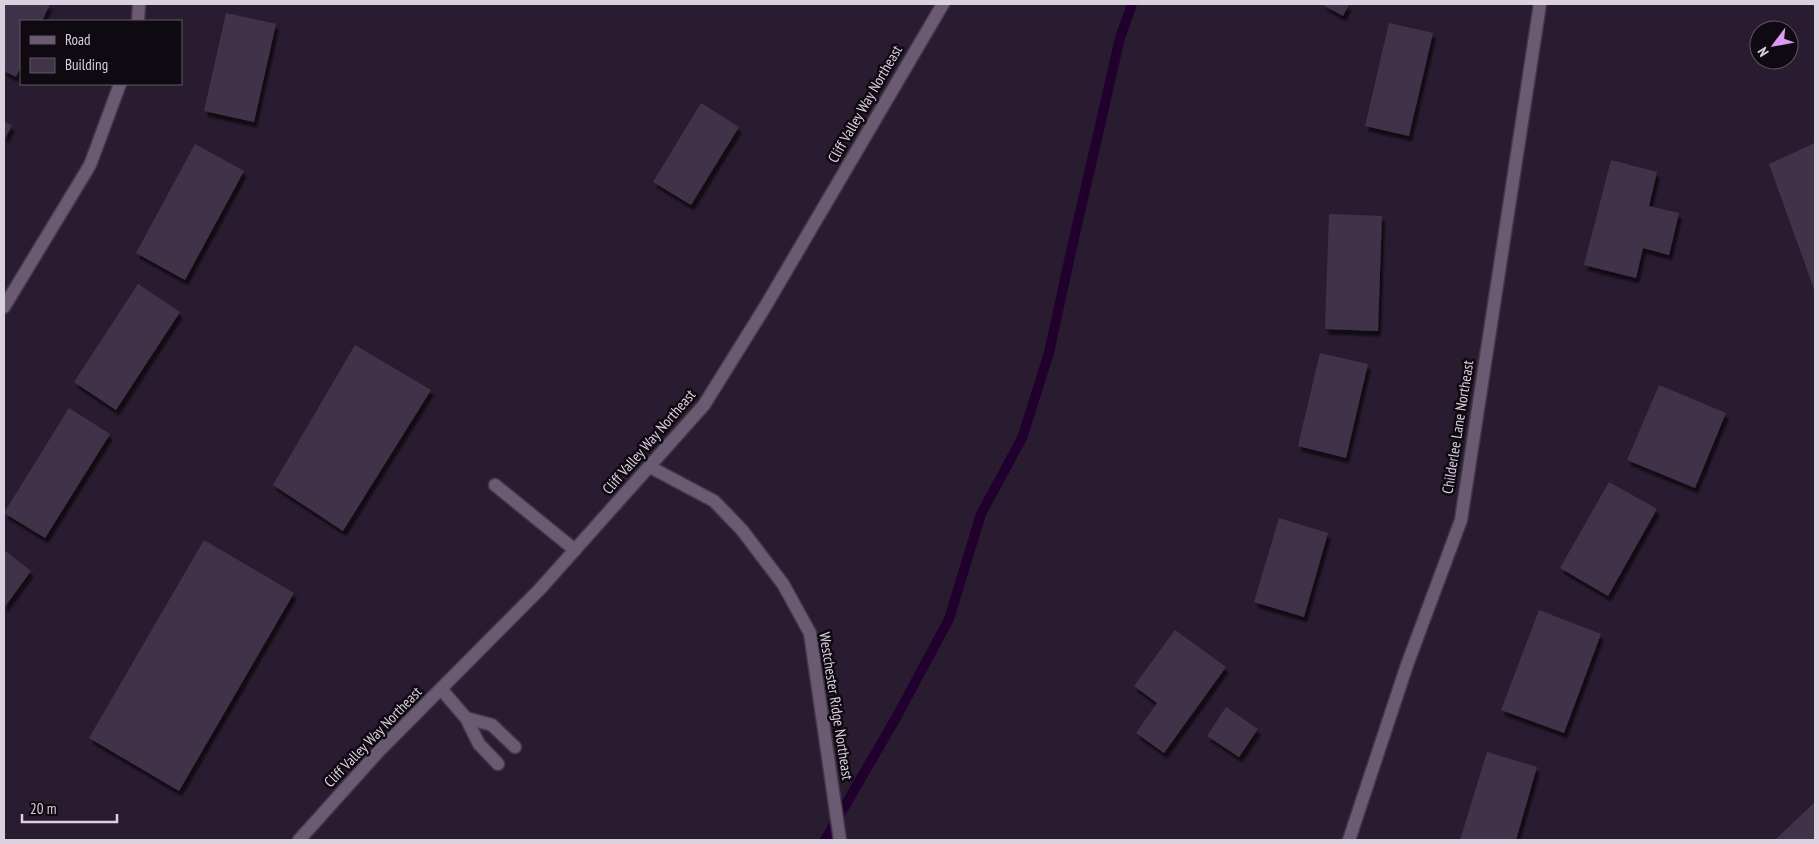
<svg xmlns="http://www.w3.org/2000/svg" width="1819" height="844" font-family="'PT Sans Narrow',sans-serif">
<defs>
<filter id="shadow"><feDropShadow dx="3" dy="5.5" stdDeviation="1" flood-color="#0009"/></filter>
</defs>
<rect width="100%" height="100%" fill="#2a1c30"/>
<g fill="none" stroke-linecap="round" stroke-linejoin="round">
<path stroke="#21002e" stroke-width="10" d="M825,840l71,-122 53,-99 32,-105 41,-76 27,-85 21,-97 50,-218 12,-34"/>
</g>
<path fill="#413348" filter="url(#shadow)" d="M4,4h46l-8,17h-21v45l-5,11 -12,-6z
M1321,4h28l-6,12z
M226,13l50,11 -22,98 -50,-11z
M1389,23l44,10 -24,103 -44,-10z
M701,103l38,24 -48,78 -38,-23z
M4,121l8,5 -8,14z
M1815,143v149l-46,-128z
M195,144l49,27 -59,109 -49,-27z
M1611,160l46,12 -8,34 30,7 -10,42 -26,-7 -7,30 -52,-13z
M1329,214l53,2 -4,115 -53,-2z
M138,284l42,28 -64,98 -42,-28z
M355,345l76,45 -88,141 -70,-46z
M1320,353l48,11 -22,94 -48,-12z
M1659,385l67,28 -31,75 -68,-28z
M69,408l41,26 -65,104 -41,-25z
M1609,482l48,27 -49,87 -48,-28z
M1279,518l49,15 -24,84 -50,-15z
M204,540l90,53 -115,198 -90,-53z
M4,550l27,21 -27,37z
M1539,610l62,24 -37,99 -63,-23z
M1175,630l51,37 -62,86 -28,-20 21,-30 -23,-17z
M1226,707l32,22 -19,28 -32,-21z
M1487,752l50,15 -21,73h-56z
M1815,802v38h-38l-1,-1z"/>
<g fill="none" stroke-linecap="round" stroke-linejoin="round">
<g stroke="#433748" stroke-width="15">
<path id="service" d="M495,485l80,65
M441,689l25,29 13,26 19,20
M466,718l26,7 23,22"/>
</g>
<g stroke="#433748" stroke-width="15">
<path id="minor" d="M138,21l1,-17
M4,307l86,-142 30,-81
M650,467l64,34 28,29 41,54 27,49 30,207
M299,840l80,-89 161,-162 164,-184 61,-98 178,-303
M1349,840l58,-175 54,-145 79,-516"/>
</g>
<use href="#service" stroke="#6a5a72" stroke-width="12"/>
<use href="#minor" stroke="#6a5a72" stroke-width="12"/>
</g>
<g text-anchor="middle" stroke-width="5" stroke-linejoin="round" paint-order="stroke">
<g font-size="15" fill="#dad1df" stroke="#0f0912">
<text transform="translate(865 104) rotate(-60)" y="5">Cliff Valley Way Northeast</text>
<text transform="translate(1458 427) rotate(-81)" y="5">Childerlee Lane Northeast</text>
<text transform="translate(649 442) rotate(-49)" y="5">Cliff Valley Way Northeast</text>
<text transform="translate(836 706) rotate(81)" y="5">Westchester Ridge Northeast</text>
<text transform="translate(373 737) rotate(-46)" y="5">Cliff Valley Way Northeast</text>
</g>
</g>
<rect width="1819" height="844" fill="none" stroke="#dad1df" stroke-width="10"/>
<rect x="20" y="20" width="162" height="65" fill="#0f0912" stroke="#605964"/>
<rect x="30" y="36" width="25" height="8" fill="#6a5a72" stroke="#605964"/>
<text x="65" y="45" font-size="15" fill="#dad1df">Road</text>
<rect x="30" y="58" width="25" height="15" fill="#413348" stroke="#605964"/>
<text x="65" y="70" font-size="15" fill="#dad1df">Building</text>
<g transform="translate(1774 45) rotate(238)"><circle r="24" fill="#0f0912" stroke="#605964"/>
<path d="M0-4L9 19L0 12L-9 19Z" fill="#da9af6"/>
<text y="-8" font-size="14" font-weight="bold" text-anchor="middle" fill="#dad1df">N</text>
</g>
<path d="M22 814v8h95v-8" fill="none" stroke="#dad1df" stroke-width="2.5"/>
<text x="30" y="814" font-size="15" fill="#dad1df" stroke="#0f0912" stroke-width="4" paint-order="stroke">20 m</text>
</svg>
